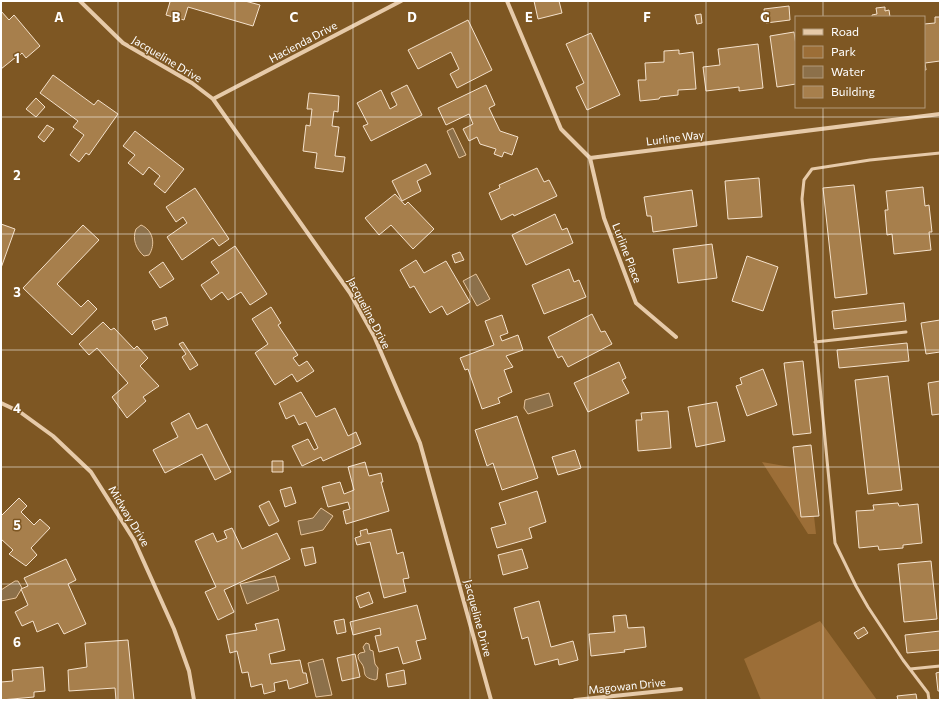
<svg xmlns="http://www.w3.org/2000/svg" width="941" height="701" font-family="Commissioner,sans-serif">
<rect width="100%" height="100%" fill="#7e5723"/>
<path fill="#9c6e37" d="M762,462l34,6 5,49 13,-1 2,18h-8z
M820,621l57,79h-116l-17,-41z"/>
<path fill="#8c704a" stroke="#e7c59d" d="M453,128l13,27 -7,3 -12,-27z
M141,225c12,5 15,19 8,30l-5,1c-8,-7 -12,-17 -8,-27z
M476,274l14,25 -13,7 -14,-25z
M549,393l4,13 -25,8 -4,-6 1,-8z
M321,508l12,8 -10,14 -22,5 -3,-14 15,-3z
M275,576l4,14 -32,14 -7,-20z
M15,581h3l4,7 -6,10 -15,3v-11z
M366,643l3,1 1,6 3,1 2,13 3,4 -1,11 -2,1c-15,-3 -8,-8 -13,-16 -2,-3 -4,-4 -4,-9l2,-2 5,-1 -2,-5z
M323,659l9,36 -16,2 -8,-34z"/>
<path fill="#a77f4c" stroke="#f5e2cc" d="M167,1h78l15,4 -7,21 -65,-19 -4,13 -18,-5 4,-13z
M534,1h25l3,12 -24,6z
M789,6l1,14 -24,3 -2,-14z
M885,7v4l4,-1 1,7h-18v-2l5,-1 -1,-6z
M1,11l8,9 5,-5 26,31 -14,12 -4,-5 -5,5 -1,-1 -15,12z
M701,14l1,9 -5,1 -2,-9z
M935,17h5v44l-15,2 1,7h-2v-46l11,-1z
M468,20l24,50 -35,18 -7,-14 9,-5 -8,-17 -33,17 -10,-19z
M794,32l2,13v39l-19,3 -7,-51z
M591,33l29,62 -33,15 -11,-23 8,-4 -18,-39z
M758,44l5,44 -24,3v-4l-33,4 -3,-24 17,-2 -2,-16z
M679,50v4l14,-2 3,37 -18,1v5l-18,2 -1,2 -19,2 -2,-21h8l-1,-17 19,-1v-11z
M53,75l41,30 4,-5 20,14 -29,41 -3,-2 -7,9 -9,-7 14,-20 -11,-8 5,-6 -38,-28z
M407,85l15,30 -51,26 -8,-15 5,-2 -11,-21 24,-13 9,19 7,-4 -6,-12z
M486,85l9,20 -6,3 11,23 18,6 -6,18 -8,-3 -2,5 -8,-3 2,-5 -16,-5 -3,-7 -8,4 -6,-12 10,-5 -4,-10 -23,11 -8,-17z
M309,93l30,3 -1,16 -4,-1 -2,15 7,1 -4,29 10,1 -2,15 -28,-4 2,-15 -14,-2 3,-26 4,1 2,-17h-5z
M36,98l9,9 -9,10 -10,-8z
M47,125l7,4 -10,13 -6,-5z
M135,131l49,38 -19,24 -11,-9 6,-8 -11,-9 -6,8 -15,-12 7,-8 -12,-9z
M426,164l5,10 -14,7 4,10 -19,10 -10,-20z
M537,168l7,14 5,-2 8,16 -43,20 -1,-2 -12,6 -12,-27 11,-5 -1,-3z
M759,178l3,39 -34,2 -3,-38z
M854,185l13,109 -32,4 -12,-110z
M923,187l2,19 4,-1 3,27h-3l2,18 -37,4 -2,-20 -5,1 -2,-25h3l-2,-19z
M195,188l34,51 -10,7 -6,-8 -31,22 -15,-23 20,-14 -4,-6 -7,5 -10,-15z
M692,190l5,36 -44,6 -2,-16h-4l-3,-19z
M395,194l10,11 3,-3 26,27 -21,20 -22,-24 -12,10 -14,-17z
M555,214l7,16 5,-2 6,15 -47,22 -14,-30z
M1,224l14,5 -14,39z
M83,225l16,15 -42,44 24,23 7,-7 9,9 -25,26 -49,-47z
M712,244l5,34 -39,5 -5,-34z
M235,246l32,48 -17,11 -9,-13 -13,8 -6,-8 -11,8 -10,-15 18,-12 -8,-11z
M460,252l4,8 -9,3 -3,-8z
M747,256l31,11 -15,44 -31,-10z
M416,260l8,13 22,-12 24,41 -23,13 -5,-9 -12,7 -16,-27 -4,2 -10,-18z
M163,262l11,17 -14,9 -11,-16z
M569,269l5,13 5,-2 7,17 -42,17 -12,-29z
M904,303l2,18 -72,8 -2,-18z
M271,307l10,16 -3,2 20,30 -5,3 6,8 8,-5 7,10 -17,11 -5,-8 -17,11 -20,-32 13,-9 -16,-25z
M592,314l9,18 4,-1 7,13 -44,23 -6,-11 -4,2 -10,-21z
M502,315l6,18 -8,3 2,5 16,-6 5,15 -17,6 7,11 -9,3 8,22 -14,6 2,5 -18,6 -14,-40 -3,1 -5,-12 34,-13 -9,-24z
M166,317l2,8 -13,5 -3,-9z
M940,320v32l-14,2 -5,-31z
M103,322l8,8 3,-2 20,21 3,-3 11,12 -8,8 19,20 -16,11 3,4 -19,17 -15,-21 16,-14 -31,-35 -8,7 -10,-11z
M183,342l15,23 -8,5 -8,-13 4,-3 -7,-10z
M907,343l2,18 -70,7 -2,-18z
M803,361l8,72 -18,2 -9,-72z
M619,362l7,16 -4,2 7,13 -41,19 -14,-29z
M763,369l14,36 -30,11 -11,-30 6,-2 -2,-6z
M888,376l14,114 -34,4 -13,-114z
M940,381v33l-8,1 -4,-32z
M301,392l15,25 19,-9 13,28 8,-4 5,12 -38,17 -2,-4 -19,9 -10,-20 16,-7 6,11 4,-2 -12,-26 -7,3 -5,-10 -8,4 -7,-16z
M717,402l8,39 -29,6 -8,-40z
M668,411l3,37 -33,3 -2,-31h6l-1,-7z
M189,413l8,16 10,-5 24,48 -16,8 -13,-26 -37,19 -12,-23 25,-13 -7,-14z
M517,416l21,62 -36,12 -9,-27 -6,3 -12,-36z
M811,445l8,71 -18,1 -8,-70z
M575,450l6,18 -23,7 -6,-18z
M272,461h11v11h-11z
M365,462l4,14 12,-3 2,9h-2l8,29 -43,13 -3,-13 7,-2 -2,-7 -20,5 -6,-20 18,-5 4,12 10,-4 -6,-23z
M291,487l5,16 -11,4 -5,-17z
M537,491l9,31 -17,6 3,10 -35,10 -6,-20 15,-4 -7,-21z
M19,498l8,8 -6,6 13,13 6,-6 10,9 -19,20 6,7 -11,11 -17,-12 4,-4 -12,-11v-23z
M269,501l10,20 -10,5 -10,-20z
M898,503l1,3 19,-2 4,39 -19,2v3l-24,2 -1,-4 -19,2 -3,-37 18,-1 -1,-5z
M232,528l10,21 35,-16 13,26 -66,31 10,22 -16,8 -13,-28 11,-5 -21,-46 18,-8 4,9 10,-4 -3,-7z
M367,529l1,5 23,-5 6,25 6,-2 6,26 -6,1 3,13 -22,6 -14,-56 -13,3 -2,-7 6,-2 -1,-5z
M313,547l3,16 -11,3 -4,-17z
M522,549l6,19 -25,7 -5,-20z
M66,559l10,21 -8,4 18,40 -22,10 -6,-11 -21,9 -4,-11 -11,5 -7,-14 13,-7 -7,-16 7,-3 -4,-8z
M931,561l6,58 -33,3 -6,-58z
M369,592l4,11 -13,5 -4,-11z
M539,601l12,46 22,-6 5,19 -19,5 -1,-6 -23,6 -7,-28 -6,2 -8,-31z
M417,605l9,34 -10,2 5,18 -18,5 -5,-17 -19,5 -4,-16 6,-1 -1,-7 -27,7 -3,-13z
M626,615l2,13 16,-1 2,20 -22,3 1,2 -34,4 -2,-22 26,-2 -2,-16z
M278,619l7,31 -16,4 2,10 29,-4 3,13h3l2,10 -19,6 -2,-9 -13,3 1,8 -11,3 -2,-10 -11,3 -3,-15 -6,1 -5,-22 -7,2 -4,-18 31,-5 -2,-6z
M344,619l2,13 -9,2 -3,-13z
M864,627l4,6 -10,6 -4,-6z
M940,631v19l-33,3 -2,-18z
M128,640l6,60h-18l-1,-12 -46,3 -1,-21 19,-3 -2,-24z
M355,654l5,23 -18,4 -5,-23z
M43,667l2,24 -11,1v5l-33,3v-18l12,-1 -1,-11z
M404,670l2,14 -18,3 -2,-13z
M940,672v19h-2l-2,-18z
M916,694l1,6h-19l-1,-4z"/>
<g fill="none" stroke-linecap="round" stroke-linejoin="round">
<path stroke="#e6caa9" stroke-width="3" d="M815,342l91,-10
M910,669l30,-3
M929,700l-1,-7 -25,-33 -35,-53 -12,-21 -21,-43 -33,-344 2,-19 8,-11 58,-9 70,-7"/>
<path stroke="#e6caa9" stroke-width="4" d="M80,1l43,42 69,40 21,16 137,194 24,43 46,107 71,257
M507,1l54,128 29,29
M213,99l188,-98
M590,158l350,-44
M590,158l14,60 32,85 40,34
M1,403l19,9 33,24 38,36 43,68 40,89 15,42 5,29
M575,700l106,-11"/>
</g>
<path fill="none" stroke="#fff" stroke-width="1" stroke-opacity="0.55" d="M118,1v699M235,1v699M353,1v699M470,1v699M588,1v699M706,1v699M823,1v16M823,107v593M1,117h939M1,234h939M1,350h939M1,467h939M1,584h939"/>
<g text-anchor="middle" stroke-width="3" stroke-linejoin="round" paint-order="stroke">
<g font-size="11" fill="#fff" stroke="#7e5723">
<text transform="translate(303 42) rotate(-28)" y="4">Hacienda Drive</text>
<text transform="translate(167 59) rotate(31)" y="4">Jacqueline Drive</text>
<text transform="translate(675 138) rotate(-7)" y="4">Lurline Way</text>
<text transform="translate(627 253) rotate(69)" y="4">Lurline Place</text>
<text transform="translate(369 313) rotate(62)" y="4">Jacqueline Drive</text>
<text transform="translate(129 516) rotate(59)" y="4">Midway Drive</text>
<text transform="translate(478 618) rotate(75)" y="4">Jacqueline Drive</text>
<text transform="translate(627 686) rotate(-6)" y="4">Magowan Drive</text>
</g>
</g>
<g font-size="13" text-anchor="middle" font-weight="bold" fill="#fff" stroke="#7e5723" stroke-width="3" stroke-linejoin="round" paint-order="stroke">
<text x="59" y="22">A</text>
<text x="176" y="22">B</text>
<text x="294" y="22">C</text>
<text x="412" y="22">D</text>
<text x="529" y="22">E</text>
<text x="647" y="22">F</text>
<text x="765" y="22">G</text>
<text x="17" y="63">1</text>
<text x="17" y="180">2</text>
<text x="17" y="297">3</text>
<text x="17" y="413">4</text>
<text x="17" y="530">5</text>
<text x="17" y="647">6</text>
</g>
<rect width="941" height="701" fill="none" stroke="#ffffff" stroke-width="4"/>
<rect x="795" y="16" width="130" height="92" fill="#7e5723" stroke="#b29a7b"/>
<rect x="803" y="29" width="20" height="6" fill="#e6caa9" stroke="#b29a7b"/>
<text x="831" y="36" font-size="12" fill="#ffffff">Road</text>
<rect x="803" y="46" width="20" height="12" fill="#9c6e37" stroke="#b29a7b"/>
<text x="831" y="56" font-size="12" fill="#ffffff">Park</text>
<rect x="803" y="66" width="20" height="12" fill="#8c704a" stroke="#b29a7b"/>
<text x="831" y="76" font-size="12" fill="#ffffff">Water</text>
<rect x="803" y="86" width="20" height="12" fill="#a77f4c" stroke="#b29a7b"/>
<text x="831" y="96" font-size="12" fill="#ffffff">Building</text>
</svg>
